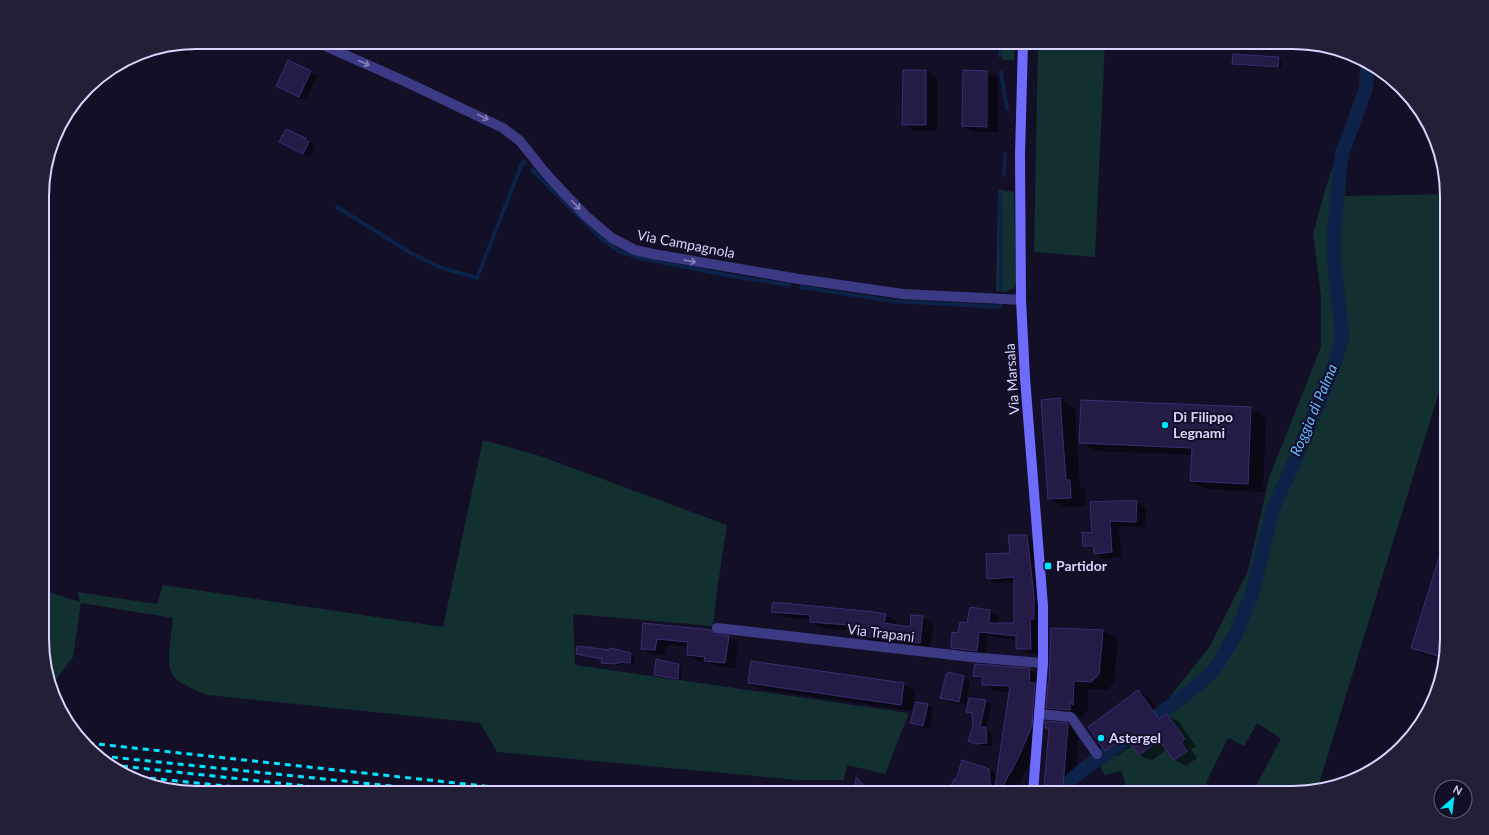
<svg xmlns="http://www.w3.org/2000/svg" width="1489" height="835" font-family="Lato,sans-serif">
<rect width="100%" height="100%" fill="#130f26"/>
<path fill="#12302f" d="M1002,42h13l-1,18h-12z
M1038,42h67l-10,215 -61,-5z
M1351,146l-4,19 -2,31 102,-2v195l-8,3 -122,398 -15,3h-50l29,-54 -24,-16 -13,23 -16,-8 -22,45 7,10h-84l-8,-22 -16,4 -6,-10 31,-22 9,12 24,-18 2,11 9,12 12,-9 -5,-8 4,-4 -23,-32 48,-61 38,-75 21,-93 52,-131v-51l-8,-62 12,-44 13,-39z
M998,189l16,3 2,90 -2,6 -8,4 -10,-1z
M483,440l57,16 187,69 -10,65 -4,36 -140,-12 2,51 334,48 -24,61 -38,-9 -3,15h-46l-301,-28 -17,-29 -273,-28c-7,-3 -29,-12 -33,-18 -10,-13 -2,-43 -1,-59l-92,-15 -8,54 -18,24h-3l-9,-22v-69l37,12 -3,-10 80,12 6,-19 280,42z"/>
<path fill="#0007" d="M196,42l-8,13 -16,-8z
M1322,46l11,1 11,5 -17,-1 -5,-3z
M1278,58l4,2 -1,8 -44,-3 -4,-2z
M904,71h22l11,7v53h-23l-11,-7z
M964,71l23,1 11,6v54h-24l-11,-6z
M310,72l7,4 -11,24 -22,-10z
M286,130l20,9 9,7 -5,11 -23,-12z
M1060,400l15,8 5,79 5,3 1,16 -22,1 -15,-9 -7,-97z
M1082,401l169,7 15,9 -3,75 -57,-3 -15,-8 1,-26 -96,-4 -15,-9z
M1137,502l9,6 -1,19 -26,-1 2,31 -17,2 -9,-6v-2l-11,-6 9,-11 -2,-31z
M1027,536l8,5 7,60 -3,52h-13l-9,-5v-8l-30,-4 -2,19 -25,-3 -8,-4 7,-14 9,-10 3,-16 19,3 9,5 -1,8 17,1v-43l-19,1 -8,-4z
M1447,537v111l-4,12 -20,-6 -11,-7z
M773,611l112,4 11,6 -1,5 16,2 12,-11 10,6 -3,26 -59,-8 -10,-6v-4l-39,-3 -11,-6v-2l-28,-3z
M644,624l84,13 10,6 -3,25 -19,-2 -8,-4 -10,-1 -10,-6 1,-8 -22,-2 -2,10h-12l-11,-6z
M1103,631l15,8 -4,44 -7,7 -19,-1v23l-3,-1 -1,7 -22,-2 -15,-8z
M621,650l13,5v10l-11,-2v2l-4,-1v1l-13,-1 -4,-1 1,-3 -26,-7z
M679,665l3,2 -1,13 -22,-3 -4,-2z
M1029,669l12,7 -1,11 6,4 -3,42 -28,60h-61l1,-2 -4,-3 6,-7 32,-11 8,5 13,-83 -15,-1 -12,-7v-4l-9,-5z
M964,677l6,3 -4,25 -18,-3 -7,-4z
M749,682l155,2 11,7 -3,20 -152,-22z
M1138,691l11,7 14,19 3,-2 12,6 18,25 -5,3 6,9 -11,8 -11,-6 -8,-11 -16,12 -11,-6 -7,-10 -16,11 -11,-6z
M985,701l6,3 -5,24 5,4 1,14h-10l-13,-5 5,-14 -1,-13 -5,-3z
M927,705l6,3 -4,21 -12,-3 -6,-3z
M1067,724l12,8 -5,60 -17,-1 -12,-7 5,-54 -4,-3z
M856,779l6,3 11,11h-18z"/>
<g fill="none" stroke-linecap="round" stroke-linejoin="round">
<path stroke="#0c2248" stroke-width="4" d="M1000,56l1,-14
M1001,72l6,37
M532,170l70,69 17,12 21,7 97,19 52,8
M1004,175l1,-21
M1000,194l1,96
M337,207l74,46 28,14 38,11 46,-117 2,2
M801,287l91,14 108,6v-3"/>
<path stroke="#0c2248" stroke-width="14" d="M1152,720l47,-36 15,-14 22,-36 17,-43 20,-83 23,-50 38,-92 8,-28 -1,-15 -7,-61v-28l5,-58 3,-22 24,-66 1,-27
M1056,793l30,-26 38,-26"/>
</g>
<path fill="#241b47" stroke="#3b2d73" d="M1233,54l46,3 -1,10 -46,-3z
M288,60l23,11 -12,26 -23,-11z
M903,70h23v55h-24z
M963,70l24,1v56l-25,-1z
M286,129l20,9 -1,1 4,3 -6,12 -24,-12z
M1060,398l6,82h4l1,18 -23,1 -7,-99z
M1081,400l170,7 -3,77 -58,-3 2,-33 -113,-5z
M1114,501h23l-1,21 -26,-1 2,31 -18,2 -1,-8h-10l-1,-14 10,1 -2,-31z
M1008,535h19l7,60v24h-4l1,30h-15v-13l-37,-4 -2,19 -26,-3 1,-16 6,1 2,-11 7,1 3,-16 20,3 -1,13h25v-46l-27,2 -1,-25 24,-1z
M1444,541l3,1v106l-3,10 -33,-10z
M773,602l101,10 12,2 -2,9 26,4 1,-12 12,1 -3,27 -60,-7v-10l-50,-4v-7l-39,-3z
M643,623l68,7 5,4 13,2 -4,27 -21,-2 1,-4 -18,-2 1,-13 -31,-3 -2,11 -14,-1z
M1051,628l52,2 -4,44 -8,8 -17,-1 -1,24 -3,-4v9l-24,-2 2,-24 1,1z
M577,646l33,4v-2l11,2v1l10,2 -1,10 -10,-1v1h-4v1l-15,-1 1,-4 -26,-5z
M656,659l23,5 -1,15 -24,-4z
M751,661l153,22 -3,22 -153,-22z
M975,664l55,4 -1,15h6l-3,43 -12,28 -9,18h-1l-10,21h-6l16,-107 -28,-1v-8l-9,-1z
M948,672l16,4 -5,26 -19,-4 6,-24h1z
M1138,690l21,29 7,-6 19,26 -4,4 6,8 -13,9 -15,-20 -20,15 -14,-18 -20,14 -17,-24z
M969,698l17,2 -6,27h6l1,16 -11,1 -8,-3 5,-14 -1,-14 -6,-1z
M916,702l12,2 -5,22 -13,-3z
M1045,721l22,2 1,2 -5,61 -19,-1 5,-57h-4z
M962,760l27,9 2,24h-40l2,-4 -3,-1 4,-9 2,1z
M856,777l16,16h-18z"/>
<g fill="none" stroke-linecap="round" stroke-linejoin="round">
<path stroke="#3d3a85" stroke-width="10" d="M316,42l86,38 101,48 17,13 23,29 20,22 23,24 26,22 23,12 18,4 146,25 104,15 118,6
M717,628l254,29 72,6
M1039,714l32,3 26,37"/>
<path stroke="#6f6bff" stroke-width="10" d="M1023,42l-3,113 1,145 4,78 18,228v57l-10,130"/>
<path stroke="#00e5ff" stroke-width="3" stroke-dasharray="6 5" stroke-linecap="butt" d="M88,743l460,50
M101,756l358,37
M111,765l260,28
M128,776l166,17
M155,787l55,6
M594,788l51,5"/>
</g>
<defs><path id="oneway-shaft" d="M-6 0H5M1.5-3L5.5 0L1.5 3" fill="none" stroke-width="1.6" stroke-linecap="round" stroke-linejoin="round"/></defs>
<g stroke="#837fbc">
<use href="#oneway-shaft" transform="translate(364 63) rotate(24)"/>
<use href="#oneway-shaft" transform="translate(483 117) rotate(26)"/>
<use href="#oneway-shaft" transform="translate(576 205) rotate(46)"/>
<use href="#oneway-shaft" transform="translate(690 261) rotate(10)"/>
</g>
<g fill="#00e5ff" stroke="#130f26" stroke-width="1.5">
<circle cx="1165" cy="425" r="4"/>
<rect x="1044" y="562" width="8" height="8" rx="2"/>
<circle cx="1101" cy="738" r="4"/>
</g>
<g text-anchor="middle" stroke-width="4" stroke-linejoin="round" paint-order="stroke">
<g font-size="14" fill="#d9d4ff" stroke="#130f26">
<text transform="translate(686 244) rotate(11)" y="5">Via Campagnola</text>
<text transform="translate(1012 379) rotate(-94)" y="5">Via Marsala</text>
<text transform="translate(881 633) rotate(7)" y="5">Via Trapani</text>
</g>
<g font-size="14" font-weight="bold" fill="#d9d4ff" stroke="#130f26" text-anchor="start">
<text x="1173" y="422">Di Filippo<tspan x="1173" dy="16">Legnami</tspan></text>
<text x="1056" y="571">Partidor</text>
<text x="1109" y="743">Astergel</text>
</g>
<g font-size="15" font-style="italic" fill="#62b6ff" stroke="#130f26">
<text transform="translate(1314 410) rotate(-67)" y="5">Roggia di Palma</text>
</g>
</g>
<path d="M0 0H1489V835H0ZM196 49H1293A147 147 0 0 1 1440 196V639A147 147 0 0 1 1293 786H196A147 147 0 0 1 49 639V196A147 147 0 0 1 196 49Z" fill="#231f37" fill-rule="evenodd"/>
<path fill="none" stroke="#d9d4ff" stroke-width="2" d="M196 49H1293A147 147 0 0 1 1440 196V639A147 147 0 0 1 1293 786H196A147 147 0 0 1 49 639V196A147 147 0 0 1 196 49Z"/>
<g transform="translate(1453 799) rotate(28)"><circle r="19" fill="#130f26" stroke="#625e7d"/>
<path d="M0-3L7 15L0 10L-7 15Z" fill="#00e5ff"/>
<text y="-6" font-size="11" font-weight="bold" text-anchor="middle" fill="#d9d4ff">N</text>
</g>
</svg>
